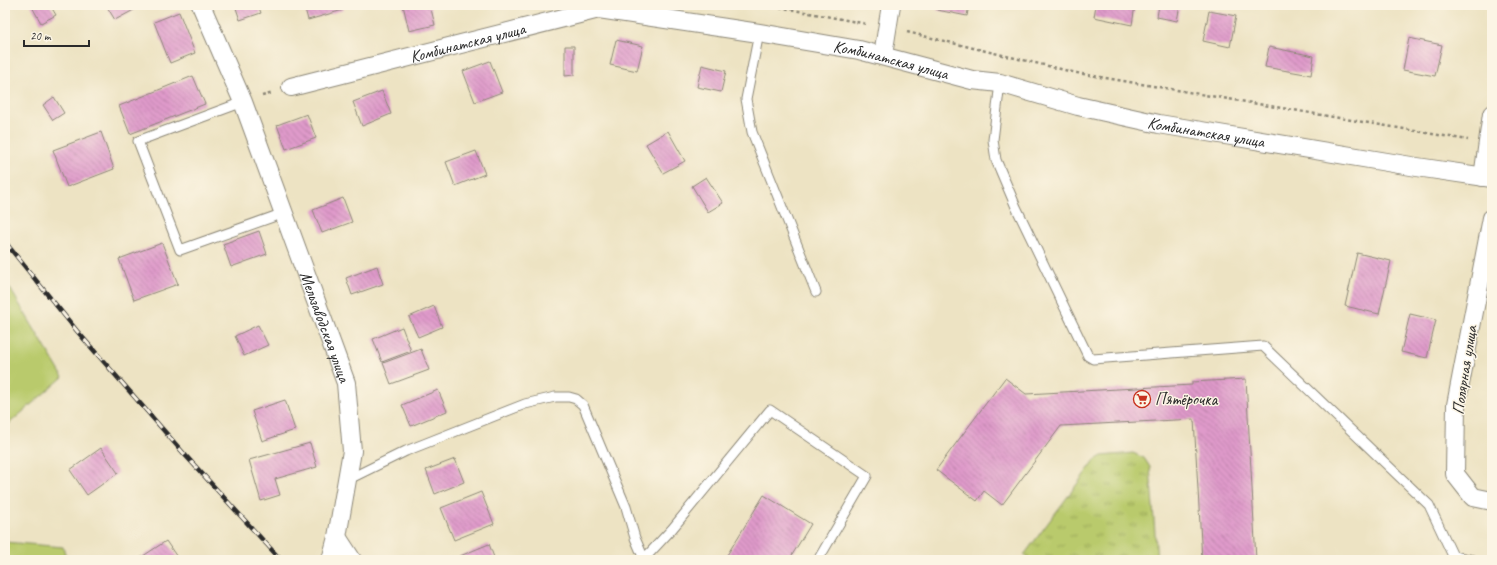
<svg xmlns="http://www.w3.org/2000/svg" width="1497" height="565" font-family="Caveat,sans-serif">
<defs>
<pattern id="park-tufts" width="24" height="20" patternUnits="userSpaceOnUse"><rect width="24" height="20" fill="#b9ca6c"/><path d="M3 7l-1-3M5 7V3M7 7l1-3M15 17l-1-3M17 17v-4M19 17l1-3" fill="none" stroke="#97a459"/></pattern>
<pattern id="building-back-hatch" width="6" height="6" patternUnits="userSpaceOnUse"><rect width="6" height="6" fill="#df9aca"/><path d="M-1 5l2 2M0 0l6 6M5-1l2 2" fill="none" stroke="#b57ea4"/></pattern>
</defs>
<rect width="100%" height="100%" fill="#fcf5e5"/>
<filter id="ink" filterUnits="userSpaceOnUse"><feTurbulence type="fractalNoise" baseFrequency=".025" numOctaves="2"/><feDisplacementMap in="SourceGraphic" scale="8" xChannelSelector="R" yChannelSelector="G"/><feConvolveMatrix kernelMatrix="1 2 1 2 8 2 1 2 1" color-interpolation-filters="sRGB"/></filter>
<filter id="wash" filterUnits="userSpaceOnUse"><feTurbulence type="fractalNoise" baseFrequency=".012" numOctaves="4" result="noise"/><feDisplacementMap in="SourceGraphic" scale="16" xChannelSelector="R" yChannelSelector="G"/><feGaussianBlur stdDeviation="0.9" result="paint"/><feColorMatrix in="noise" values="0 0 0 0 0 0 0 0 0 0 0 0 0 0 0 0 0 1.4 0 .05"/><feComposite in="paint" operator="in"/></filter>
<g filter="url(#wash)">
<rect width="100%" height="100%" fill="#ede3c3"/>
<path fill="#b9ca6c" stroke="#727a4c" d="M5,280l58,97 -58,50z
M5,542l58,5 4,13h-62z"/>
<path fill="url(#park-tufts)" stroke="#727a4c" d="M1133,453l11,5 6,9 7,93h-126l-7,-5 71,-95 7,-4z"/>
<g id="blocks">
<path fill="url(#building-back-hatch)" d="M31,5h19l6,10 -15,8z
M106,5h37l-28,15z
M235,5h23l3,8 -21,7z
M304,5h37l2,5 -35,10z
M403,5h27l5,20 -26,6z
M938,5h31l-2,11 -30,-6z
M1096,5h39l-3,20 -38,-8z
M1159,5h21l-3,16 -20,-4z
M1209,11l27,5 -6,31 -27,-6z
M179,12l16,41 -25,10 -16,-41z
M1409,38l33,7 -7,31 -32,-6z
M616,40l27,6 -6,25 -27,-6z
M565,46h9v29l-9,1z
M1269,47l45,9 -3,19 -46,-8z
M490,61l12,31 -27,10 -12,-31z
M702,65l24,6 -5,21 -24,-5z
M193,76l12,28 -75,30 -11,-28z
M382,91l9,23 -29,12 -9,-24z
M54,97l10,16 -11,7 -10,-15z
M307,114l9,24 -30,11 -9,-24z
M668,131l17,30 -22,12 -17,-29z
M101,132l13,37 -47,18 -14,-37z
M476,151l9,23 -30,12 -9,-24z
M706,177l17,26 -15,9 -16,-26z
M343,198l9,24 -30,11 -9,-23z
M259,231l8,23 -36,13 -8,-23z
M162,243l16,41 -44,16 -15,-41z
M1357,253l34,8 -12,53 -34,-8z
M377,266l6,18 -31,11 -6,-17z
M434,306l8,21 -24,10 -9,-20z
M1410,314l26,6 -9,38 -26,-6z
M258,325l10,20 -24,11 -9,-20z
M402,327l9,24 -29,11 -9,-23z
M421,349l8,21 -38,14 -8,-21z
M1005,378l21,16 166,-9v-3l54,-3 10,181h-54l-8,-141 -133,7 -59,79 -18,-14 -7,10 -41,-31z
M438,390l9,21 -36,15 -9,-21z
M285,400l10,30 -33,11 -10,-30z
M310,443l7,24 -42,12 5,16 -19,6 -12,-41z
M101,448l17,25 -31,22 -17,-25z
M455,459l9,23 -29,12 -9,-24z
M481,492l13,32 -40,16 -13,-32z
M764,495l47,29 -22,36h-65z
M166,541l13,19h-42z
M489,544l6,16h-34l-1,-4z"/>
</g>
</g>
<g filter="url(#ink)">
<use href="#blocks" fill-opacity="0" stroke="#8c8777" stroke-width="1"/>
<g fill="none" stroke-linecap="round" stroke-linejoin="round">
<g stroke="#8c8777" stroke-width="11">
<path id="service" d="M759,33l-13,66 6,33 64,160
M1000,83l-7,57 3,20 20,47 72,149 5,3 170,-13 166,159 24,51 20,4
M243,102l-105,39 42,109 104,-37
M347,480l59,-29 119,-47 30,-7h14l7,2 7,6 43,102 9,31 9,21
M644,560v-1l28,-30 98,-119 97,66 -49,84"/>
</g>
<g stroke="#8c8777" stroke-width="20">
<g id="minor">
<path id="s1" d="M201,5l42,97 103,281 6,68 -15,86 -6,23"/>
<path d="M883,55l8,-50"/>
<path id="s2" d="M291,87l308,-78 160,24 100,17 113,30 28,3 78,23 81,18 258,43 75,11"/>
<path d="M1483,177l9,-63"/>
<path d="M1492,218l-36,187 -1,69 18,23 19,4"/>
<path d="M337,537l15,23"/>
</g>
</g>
<path stroke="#8c8777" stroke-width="2.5" stroke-dasharray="3 3" stroke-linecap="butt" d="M768,5l99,19
M907,32l170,41 391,67
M262,96l11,-3"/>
<use href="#service" stroke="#fff" stroke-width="9"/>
<use href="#minor" stroke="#fff" stroke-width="18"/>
<g stroke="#2b2b2b" stroke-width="4.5">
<path id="rail" d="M5,242l72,89 109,125 95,104"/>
</g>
<use href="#rail" stroke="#fcf5e5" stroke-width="3" stroke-dasharray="9" stroke-linecap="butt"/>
</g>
</g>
<defs>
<g id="supermarket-ring" transform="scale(0.9)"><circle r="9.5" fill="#fcf5e5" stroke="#c8321e" stroke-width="1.5"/><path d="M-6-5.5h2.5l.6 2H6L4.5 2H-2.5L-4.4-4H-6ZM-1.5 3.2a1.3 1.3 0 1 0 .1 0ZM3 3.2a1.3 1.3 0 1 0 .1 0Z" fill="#c8321e"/></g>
</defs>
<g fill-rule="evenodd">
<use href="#supermarket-ring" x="1142" y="399"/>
</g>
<g text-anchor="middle" stroke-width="3" stroke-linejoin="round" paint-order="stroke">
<g font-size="17" fill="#2b2b2b" stroke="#fcf5e5">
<text dy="6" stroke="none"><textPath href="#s2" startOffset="182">Комбинатская улица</textPath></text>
<text dy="6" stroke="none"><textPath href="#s2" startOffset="614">Комбинатская улица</textPath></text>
<text dy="6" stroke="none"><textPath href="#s2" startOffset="938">Комбинатская улица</textPath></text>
<text dy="6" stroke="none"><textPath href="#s1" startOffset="345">Мельзаводская улица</textPath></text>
<text transform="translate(1464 370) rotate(-81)" y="6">Полярная улица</text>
</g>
<g font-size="17" fill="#2b2b2b" stroke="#fcf5e5" text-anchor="start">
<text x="1155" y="405">Пятёрочка</text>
</g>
</g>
<rect width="1497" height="565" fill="none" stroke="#fcf5e5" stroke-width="20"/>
<path d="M24 40v6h65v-6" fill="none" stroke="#2b2b2b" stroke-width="2"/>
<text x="30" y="40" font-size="12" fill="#2b2b2b" stroke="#fcf5e5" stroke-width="3" paint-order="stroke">20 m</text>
</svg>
